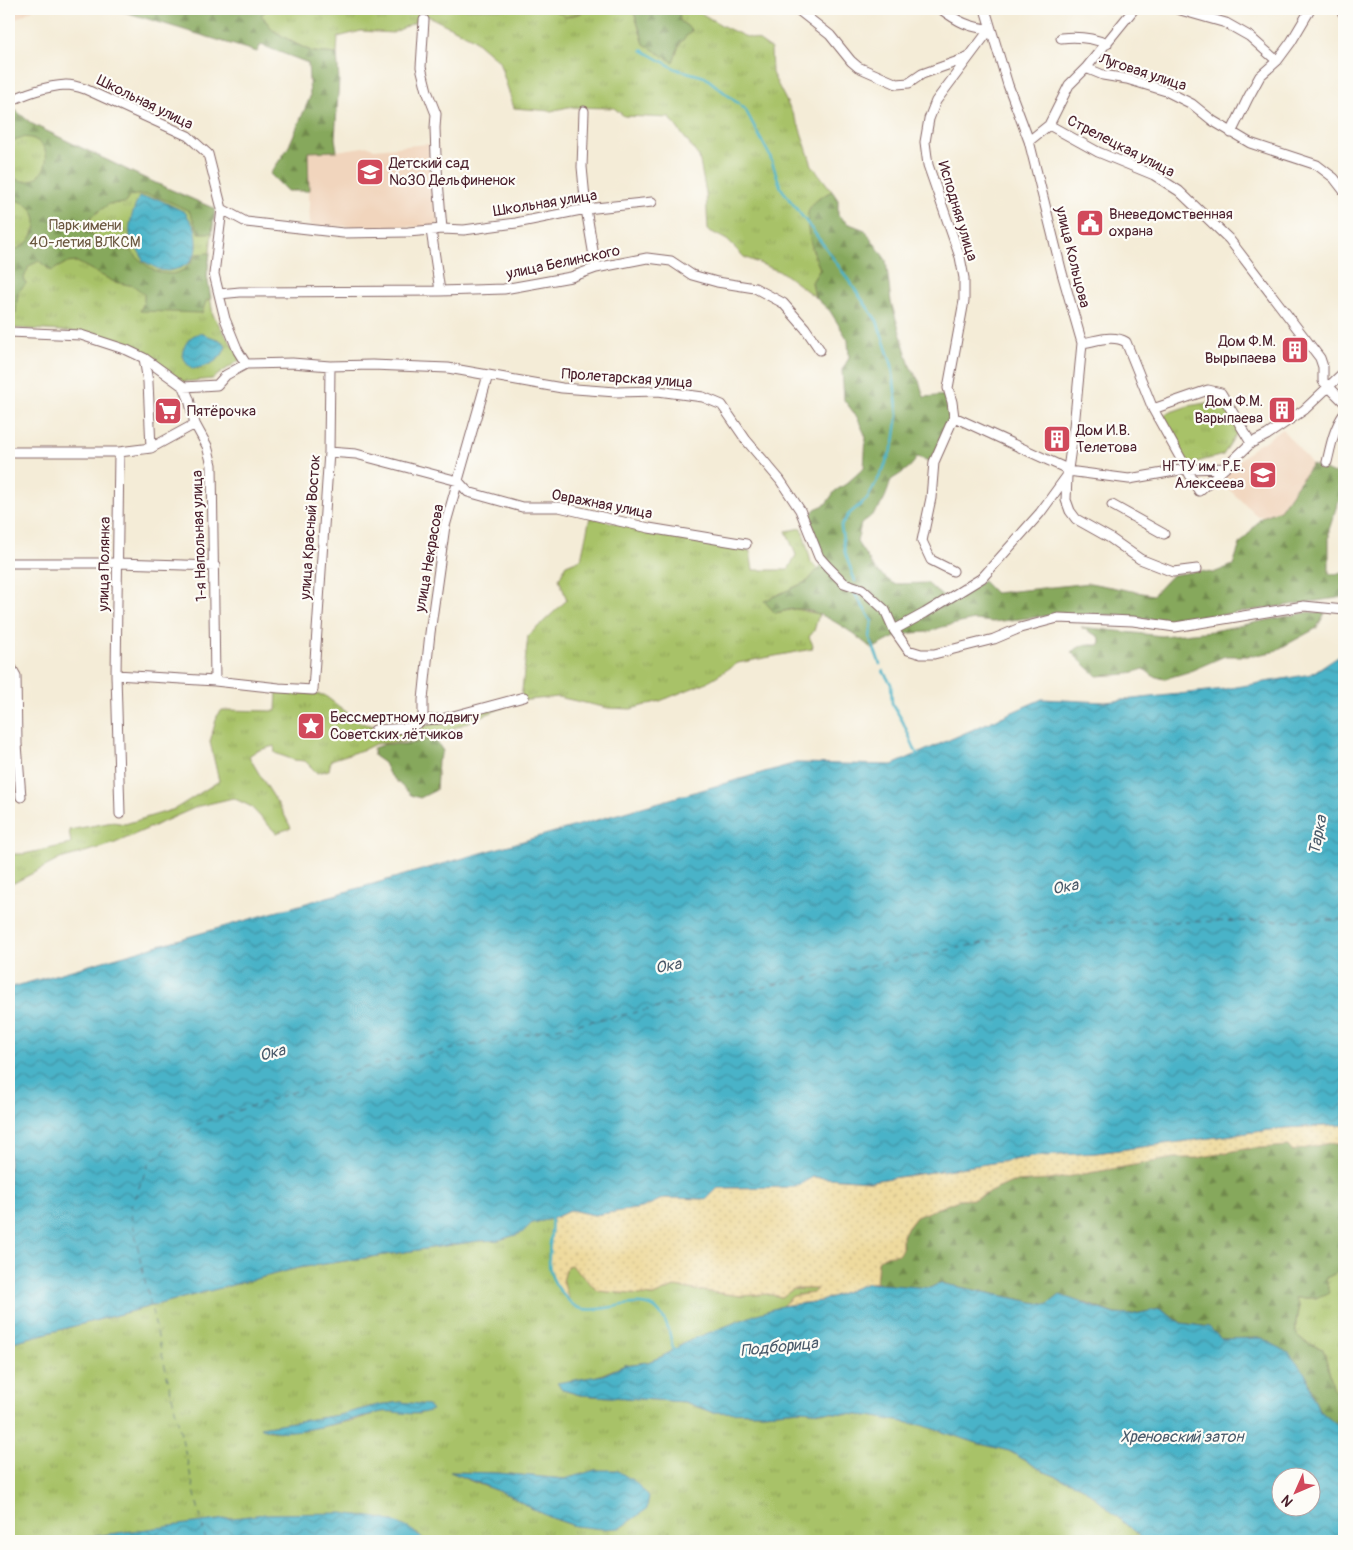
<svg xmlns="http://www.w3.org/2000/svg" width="1353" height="1550" font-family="Pangolin,sans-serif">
<defs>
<pattern id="grass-tufts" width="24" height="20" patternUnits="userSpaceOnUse" patternTransform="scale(1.25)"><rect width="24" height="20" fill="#a8c268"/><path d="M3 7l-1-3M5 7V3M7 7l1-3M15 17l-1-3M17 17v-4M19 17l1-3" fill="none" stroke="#92a65a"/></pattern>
<pattern id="forest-firs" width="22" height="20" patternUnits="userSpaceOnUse" patternTransform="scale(1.25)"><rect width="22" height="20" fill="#86a85c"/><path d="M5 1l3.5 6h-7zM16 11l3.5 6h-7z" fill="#70884c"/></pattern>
<pattern id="sand-dots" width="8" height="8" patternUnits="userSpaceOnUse" patternTransform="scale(1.25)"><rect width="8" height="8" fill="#eeda9e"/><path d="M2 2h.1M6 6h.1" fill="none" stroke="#cebb88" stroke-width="1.8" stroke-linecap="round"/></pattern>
<pattern id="garden-dots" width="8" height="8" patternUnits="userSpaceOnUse" patternTransform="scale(1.25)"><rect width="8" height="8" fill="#a8c268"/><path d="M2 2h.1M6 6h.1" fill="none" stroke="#92a65a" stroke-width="1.8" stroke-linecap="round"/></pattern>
<pattern id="water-waves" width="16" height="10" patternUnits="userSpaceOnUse" patternTransform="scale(1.25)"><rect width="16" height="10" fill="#4ab3c8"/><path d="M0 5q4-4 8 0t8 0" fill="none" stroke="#4091a3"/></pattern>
</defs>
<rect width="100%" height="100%" fill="#fdfcf7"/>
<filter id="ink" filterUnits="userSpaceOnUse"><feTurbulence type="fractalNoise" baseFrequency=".02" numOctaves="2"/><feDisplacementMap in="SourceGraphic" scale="10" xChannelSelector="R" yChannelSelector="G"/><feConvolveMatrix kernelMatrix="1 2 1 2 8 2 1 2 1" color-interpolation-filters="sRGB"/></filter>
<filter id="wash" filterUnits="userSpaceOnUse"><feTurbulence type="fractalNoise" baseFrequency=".0096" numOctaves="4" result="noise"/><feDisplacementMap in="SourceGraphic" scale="20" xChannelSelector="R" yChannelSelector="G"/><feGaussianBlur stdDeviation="1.12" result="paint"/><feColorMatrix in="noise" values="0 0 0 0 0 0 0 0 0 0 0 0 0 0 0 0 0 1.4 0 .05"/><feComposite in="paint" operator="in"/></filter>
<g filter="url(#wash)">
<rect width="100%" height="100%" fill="#f4ecd7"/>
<path fill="#f1d5bd" d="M9,9h25l-25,14z
M428,144l10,83 -128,-1 -3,-74 30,-1 32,-5 5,3z
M1282,429l30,35 -32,46 -18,7 -6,-2 -39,-37 44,-36 1,1z"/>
<path fill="url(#grass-tufts)" stroke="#79704a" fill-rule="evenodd" d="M268,9h43l7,4 52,-4h183l14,8 14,-4 2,-4h50l11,35 36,-1 12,-13 -13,-10 1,-11h14l29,17 21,10 14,4 13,9 1,24 27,53 13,39 20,26 -15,9 -5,49 8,20 -8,13 3,15 -32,-24 -39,-16 -17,-17 -19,-10 -2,-37 -7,-36 -29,-39 -46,-2 -10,-8 -46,-1 -17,4 -37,-3 -15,-47 -27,-23 -44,-22 -35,17 -32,-2 -23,6 -1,17 -24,-2 -17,-8 -22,-13 -13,-16z
M14,109l18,15 112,54 71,31 -8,67 6,39 28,44 -29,20 -28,3 -57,-38 -25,-8 -21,-4 -72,-4v-216z
M1211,402l12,2 17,24 -17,27 -37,10 -20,-35 -1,-16 23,-8z
M590,517l76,19 84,15 3,19h35l8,-15 -10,-24 16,-3 9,34 7,8 -10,11 -39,18 6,14 20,-4 24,5 -5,17 -5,6 4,8 -1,4 -74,14 -33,20 -45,18 -29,8 -23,-1 -50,-11 -40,4 -92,39 -51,4 -10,5 -34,11 -2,10 -12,3 -12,-12 -11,-1 -19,-7 -1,-7 -18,5 -7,5c13,25 30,46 42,72l-15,5 -26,-27 -17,-8 -34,8 -86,38 -53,15 -46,24h-5v-29h15l47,-10 -2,-14 44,-8 12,2 50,-15 44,-28 -9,-39 7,-26 5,-6 54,1 1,-20 47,4 37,28 14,3v9l34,-3 15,-6 97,-27 7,-63 39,-36 -8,-21 7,-14 15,-6z
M552,1219v16l-3,25 20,42 -6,-21 4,-15 4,-1 28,26 54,5 21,-9 67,9 27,-2 14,3 11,-8h25l-5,4 -20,3 -11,10 -92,34 -27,16 -15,6 -23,3 -62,25 17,5 105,7 26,10 52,1 38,-3 68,6 52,9 56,18 32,8 36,21 38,15 62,54h-720l-8,-8 -308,1 -43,7h-57v-198l289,-75 180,-27 21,-1 23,-7 10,-10zM401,1402l26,3 4,4 -12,5 -35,-3 -33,10 -43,8 -39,2 -8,-4 78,-12 39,-10zM451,1472l47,1 67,6 10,47 -23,-8 -23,-11 -18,-11 -43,-16z
M1344,1269v133l-10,-12 -11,-41c-29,-10 -31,-11 -24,-43l-4,-8h21l10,-20z"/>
<path fill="url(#forest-firs)" stroke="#686444" d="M115,9h153l-7,6 13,16 22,13 17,8 24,2 2,26 -4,58 2,13 -29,1 1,39h-22l-17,-17 18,-26 22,-51 -2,-34 -47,-18 -4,7z
M311,9h59c-19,6 -40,11 -59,0z
M633,9h47l-1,11 13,10 -12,13 -7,19 -29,-18z
M14,109l18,15 112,54 71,31 -3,24h-13l-10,-22c-19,-9 -37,-20 -59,-15l-5,7 -16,1 -18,13 -3,12 7,10 32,11h4c12,16 37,34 56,17 4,-3 6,-9 9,-13l14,-1 -3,23 4,22 -5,3 -4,12 -62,-2 4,-9v-8l-10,-8 -20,-4 -37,-20 -11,1 -15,8 -12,-10 -10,5 -5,12 2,6 -8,8 -2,21h-7v-63c28,0 43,-47 0,-51v-25c29,26 55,-25 22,-36 -9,-2 -16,1 -22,6v-32z
M832,191l6,9v15l9,8 18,7 21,30 5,42 19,64 9,15 5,16 24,-2 4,22 -20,45 -15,-5c-5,11 -17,17 -26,23 -7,23 -10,29 -30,44l-4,18 19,29 18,13 33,-1 22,19 34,-21 12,12 95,-10 63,12 19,-20 28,-4 13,2 20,-8 7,-21 22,-27 18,-7 32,-46 22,10 10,-9v30l-7,10 -8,25v44l15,-1v24l-171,25 -61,-7 -49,-1 -70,8 -19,-2 -32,7 -14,5 -17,1 -16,4 -23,12c-18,-16 -52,-41 -77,-40 -6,0 -14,3 -20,4l-11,-12 44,-20 15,-18 -5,-22 -9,-24 6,-8 11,-5 9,-13 11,-7 18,-16 2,-31 -9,-20 -13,-17 -2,-30 7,-12 -1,-18 -18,-29 -15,-14 -3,-15 8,-13c-6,-14 -18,-47 -10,-61 4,-8 15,-13 22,-17z
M1309,612l16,1 -8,15 -44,24 -23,4h-25l-37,16 -24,7 -11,-3 -9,-7 -17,5 -30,2 -26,-24 12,-7h17l1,-2 -2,-6 -18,-10 81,9 50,-5z
M434,738l9,13 -5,10 -2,29 -16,8 -9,-3 -22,-21 -5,-11 -10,-7 -1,-8 13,-4h23z
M1330,1143l14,2v124l-18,9 3,14 -13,6h-21l4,8c-7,32 -5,33 24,43l11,41 10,12v29l-25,-21 -6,-13 -6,-21 -7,-7 -38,-31 -42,1 -11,-12 -28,-4 -21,-14 -30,6 -16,-1 -28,-11 -39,2 -107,-22 -10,5 -46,-3 -8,-2 2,-22 6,-5 18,-8v-12l14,-19 42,-17 16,-1 38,-17 37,-2 125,-22h23l47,-9 44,-3 4,5z"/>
<path fill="url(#sand-dots)" stroke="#9c7c64" d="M1344,1125v20l-14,-2 -38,8 -4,-5 -44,3 -47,9h-23l-125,22 -37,2 -38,17 -16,1 -42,17 -14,18v13l-3,6 -15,2 -6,5 -2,22h-8l-47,18 -39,5 11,-10 20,-3 4,-4h-24l-11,8 -14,-3 -27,2 -67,-9 -21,9 -55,-5 -27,-26 -4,1 -4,15 7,22c-6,-8 -16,-18 -19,-29 -5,-14 1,-39 1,-55l19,-9 23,5 48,-7 22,-10 43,1 10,-11 78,-1 18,-10 58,4 169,-25 56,-3 189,-25z"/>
<path fill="url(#garden-dots)" stroke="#79704a" d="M553,9h30l-2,3 -15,5z"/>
<path fill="url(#water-waves)" stroke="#4a697a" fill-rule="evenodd" d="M139,197l19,2 27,13 10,16 2,11v10l-4,8 -3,5 -9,6 -13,3 -8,-1 -17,-9c-1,-7 -6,-11 -10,-17 -8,-14 0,-33 6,-47z
M200,333l20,7 6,5c-3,16 -18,21 -33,24l-6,-5 -5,-8c2,-11 6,-20 18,-23z
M1344,652v473l-59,3 -189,25 -56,3 -169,25 -58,-4 -18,10 -77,1 -11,11 -43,-1 -22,10 -48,7 -23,-5 -19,9 -20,4 -10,10 -23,7 -21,1 -180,27 -289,75v-355l787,-225 96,2 150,-66 63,3 120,-13 86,-15z
M868,1283l62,5 10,-5 107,22 13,-10 54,19 16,1 30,-6 21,14 28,4 12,12 41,-1 27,15 18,23 6,21 6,13 25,21v110h-199l-62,-54 -38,-15 -36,-21 -32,-8 -56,-18 -52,-9 -68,-6 -38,3 -52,-1 -26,-10 -105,-7 -17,-5 -6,-7 46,-8 22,-10 23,-3 15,-6 27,-16 67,-26 25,-8 39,-5zM1280,1478h30v30h-30z
M401,1402l27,3 4,5c-4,1 -8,3 -12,3 -12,3 -26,-3 -38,-1 -30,6 -95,29 -122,15l79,-12 39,-10z
M595,1470h21l18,11 15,15 -2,13 -27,19 -18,1 -27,-3 -23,-8 -23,-11 -18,-11 -61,-24 48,1 67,6z
M342,1513c31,5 60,4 83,28h-359l43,-7 155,-20z"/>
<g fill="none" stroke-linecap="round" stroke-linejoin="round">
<path stroke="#4ab3c8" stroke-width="2.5" d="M642,50l34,19 29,8 40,32 25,47 11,32 47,63 49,70 15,44 6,50 -4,28 -11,27 -16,29 -18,15 -8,12 4,27 10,28
M855,594l17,27 -2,17 10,26
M883,671l8,13 1,19 11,19 14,32 -1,3
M551,1217c3,18 -6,38 0,57 2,6 7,14 11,19 5,6 9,12 17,15 22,7 61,-14 78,2 12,12 13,27 17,42"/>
<path stroke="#4a5a6a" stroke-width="1" stroke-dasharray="6 5" stroke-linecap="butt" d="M206,1541l-62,-264 -14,-68 19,-46 46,-38 182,-61 706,-141 261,-3"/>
</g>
</g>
<g filter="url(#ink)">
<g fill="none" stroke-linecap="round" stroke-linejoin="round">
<g stroke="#866767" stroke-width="11">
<path id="minor" d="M797,9l33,26 21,26 7,6 39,17 12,-1 13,-9 45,-16
M941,9c16,12 29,19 49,20
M985,9l23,76 21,56 33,132 20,70 -8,84 -7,49 -1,24 4,11 6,8 34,19 30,21 33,13 24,-3
M1177,9l49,14 23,13 28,25
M424,20l-3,47 6,24 9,23 -1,14 1,28 6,73
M1061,38c16,-2 30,-1 46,6
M1086,68l17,7 24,4 39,12 26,13 21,17 37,22 67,22 17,13 10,13
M9,102c16,-9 39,-16 57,-17 6,0 13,2 19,4l103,47 20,18 14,55 24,13 97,11 65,-1 34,-3 22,1 52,-7 70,-14 66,-7
M584,111l-2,56 4,42 10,59
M1049,125l49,27 56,23 25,16 50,48 91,119 3,9v14l21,21
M1231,133l17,-35 12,-22 17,-15 14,-19 19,-32
M1029,141l20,-16 20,-40 17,-17 48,-59
M222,209l-8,65 11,45 13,32 8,13
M431,230l9,61
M219,294l21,-2 200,-1 64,-2 67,-12 25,-9 51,-10 24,3 21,14 25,7 38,6 28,15 22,25 15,22
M9,332l72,3 46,15 17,8 40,29
M1082,343c14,-2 31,-9 44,-1l27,67 46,82 26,-23
M184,387l33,-2 9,-10 20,-11 46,-1 38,3 42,-1 76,3 114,20 54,4 42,-1 45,6 19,8 24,35 34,40 20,30 19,47 9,10 16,16 18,6 23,21 9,20 14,20 13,4h13l60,-15 26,-11 38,-10 75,3 42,6 129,-21 40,4
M184,387l5,12 6,25 12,22 5,19 3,216
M1153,409l55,-19 13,3 30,50
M954,417l109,50 5,4 61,8 57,-10 39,-1 26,-25 16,-8 37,-25 40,-38
M151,448l44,-24
M9,452h110l32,-4 -3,-66 -4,-24
M119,452l-3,223 4,139
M329,452l27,2 102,27 10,11 54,15h37l90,21 97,16
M1327,462c4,-17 7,-34 17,-48
M1112,505l52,29
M9,563h109l97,3
M953,571l-22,-11 -9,-19 9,-43 3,-36 20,-45 -2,-15 -4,-14 16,-87v-23l-4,-21 -32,-92 -3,-23 4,-23 7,-18 54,-72
M894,630l31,-17 57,-35 58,-65 27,-37
M9,667h2l5,9 1,68 4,53
M116,675l99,6 64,7 34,2 16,-238 1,-86
M423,720v-20l7,-67 15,-107 43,-151
M375,730l34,-2 14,-8 19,-1 82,-22
M9,765l7,-18"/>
</g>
<g stroke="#866767" stroke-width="14">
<path id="secondary" d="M1344,9v3"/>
</g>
<use href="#minor" stroke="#fff" stroke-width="9"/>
<use href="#secondary" stroke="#f7e9c3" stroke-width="12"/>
</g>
</g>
<defs>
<g id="school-square" transform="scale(1.4375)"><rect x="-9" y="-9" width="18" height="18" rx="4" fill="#d1495b" stroke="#fdfcf7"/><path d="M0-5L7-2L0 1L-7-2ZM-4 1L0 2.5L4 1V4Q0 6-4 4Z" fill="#fff"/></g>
<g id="civic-square" transform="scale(1.4375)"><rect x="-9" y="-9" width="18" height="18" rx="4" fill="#d1495b" stroke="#fdfcf7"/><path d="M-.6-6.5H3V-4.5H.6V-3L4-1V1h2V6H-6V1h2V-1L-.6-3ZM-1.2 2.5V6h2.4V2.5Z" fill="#fff"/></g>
<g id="building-square" transform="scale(1.4375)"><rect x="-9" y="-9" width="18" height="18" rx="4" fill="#d1495b" stroke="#fdfcf7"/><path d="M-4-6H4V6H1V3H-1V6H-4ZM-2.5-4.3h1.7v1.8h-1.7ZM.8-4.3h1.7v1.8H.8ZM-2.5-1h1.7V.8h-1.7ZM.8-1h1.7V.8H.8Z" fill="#fff"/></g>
<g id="supermarket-square" transform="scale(1.4375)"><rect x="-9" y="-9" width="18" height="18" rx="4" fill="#d1495b" stroke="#fdfcf7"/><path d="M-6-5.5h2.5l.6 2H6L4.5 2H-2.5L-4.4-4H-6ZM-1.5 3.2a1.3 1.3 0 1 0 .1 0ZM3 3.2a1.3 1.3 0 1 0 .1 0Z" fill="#fff"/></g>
<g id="university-square" transform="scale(1.4375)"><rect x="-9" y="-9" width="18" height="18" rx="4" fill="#d1495b" stroke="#fdfcf7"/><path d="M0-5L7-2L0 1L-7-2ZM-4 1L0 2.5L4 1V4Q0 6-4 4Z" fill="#fff"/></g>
<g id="sight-square" transform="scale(1.4375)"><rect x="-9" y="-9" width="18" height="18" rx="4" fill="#d1495b" stroke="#fdfcf7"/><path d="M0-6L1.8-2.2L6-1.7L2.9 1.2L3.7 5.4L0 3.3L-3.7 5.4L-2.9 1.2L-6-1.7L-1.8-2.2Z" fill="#fff"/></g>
</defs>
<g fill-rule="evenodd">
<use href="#school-square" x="370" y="172"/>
<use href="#civic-square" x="1090" y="223"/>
<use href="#building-square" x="1295" y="350"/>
<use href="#building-square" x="1282" y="410"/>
<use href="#supermarket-square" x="168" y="411"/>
<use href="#building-square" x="1057" y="439"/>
<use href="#university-square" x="1263" y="475"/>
<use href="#sight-square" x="311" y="726"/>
</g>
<g text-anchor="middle" stroke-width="4.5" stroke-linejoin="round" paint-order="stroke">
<g font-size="15" fill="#4a1f2b" stroke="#fdfcf7">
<text transform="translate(1143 72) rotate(18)" y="5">Луговая улица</text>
<text transform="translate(145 102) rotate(26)" y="5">Школьная улица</text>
<text transform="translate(1121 146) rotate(27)" y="5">Стрелецкая улица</text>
<text transform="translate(545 203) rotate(-9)" y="5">Школьная улица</text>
<text transform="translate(958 211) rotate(73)" y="5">Исподняя улица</text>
<text transform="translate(1073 257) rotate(76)" y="5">улица Кольцова</text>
<text transform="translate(563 262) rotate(-12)" y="5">улица Белинского</text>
<text transform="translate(627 378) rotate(4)" y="5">Пролетарская улица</text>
<text transform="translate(602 504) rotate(11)" y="5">Овражная улица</text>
<text transform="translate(310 527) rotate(-86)" y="5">улица Красный Восток</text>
<text transform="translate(199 536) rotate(-92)" y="5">1-я Напольная улица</text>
<text transform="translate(429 558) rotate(-80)" y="5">улица Некрасова</text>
<text transform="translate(104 564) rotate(-89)" y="5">улица Полянка</text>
</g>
<g font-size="15" fill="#4a1f2b" stroke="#fdfcf7" text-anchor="start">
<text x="389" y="168">Детский сад<tspan x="389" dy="17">№30 Дельфиненок</tspan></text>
<text x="1109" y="219">Вневедомственная<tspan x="1109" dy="17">охрана</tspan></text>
<text x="1276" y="346" text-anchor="end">Дом Ф.М.<tspan x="1276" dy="17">Вырыпаева</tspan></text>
<text x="1263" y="406" text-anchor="end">Дом Ф.М.<tspan x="1263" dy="17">Варыпаева</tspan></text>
<text x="187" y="416">Пятёрочка</text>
<text x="1076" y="435">Дом И.В.<tspan x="1076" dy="17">Телетова</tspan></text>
<text x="1244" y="471" text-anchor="end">НГТУ им. Р.Е.<tspan x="1244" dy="17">Алексеева</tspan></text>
<text x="330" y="722">Бессмертному подвигу<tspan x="330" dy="17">Советских лётчиков</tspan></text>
</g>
<g font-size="15" fill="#6b5840" stroke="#fdfcf7">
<text x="85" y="230">Парк имени<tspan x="85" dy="17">40-летия ВЛКСМ</tspan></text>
</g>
<g font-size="16" font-style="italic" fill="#4a5a6a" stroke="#fdfcf7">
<text transform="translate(1317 835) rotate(-79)" y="6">Тарка</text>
<text transform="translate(1065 886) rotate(-10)" y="6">Ока</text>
<text transform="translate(668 965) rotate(-10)" y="6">Ока</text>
<text transform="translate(272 1052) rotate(-14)" y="6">Ока</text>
<text transform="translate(779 1346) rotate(-6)" y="6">Подборица</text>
<text x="1182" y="1442">Хреновский затон</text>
</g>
</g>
<rect width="1353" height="1550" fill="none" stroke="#fdfcf7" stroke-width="30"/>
<g transform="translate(1296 1492) rotate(225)"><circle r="24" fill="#fdfcf7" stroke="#b5a4a5"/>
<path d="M0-4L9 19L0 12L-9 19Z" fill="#d1495b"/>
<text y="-8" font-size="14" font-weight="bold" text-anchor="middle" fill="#4a1f2b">N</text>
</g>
</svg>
